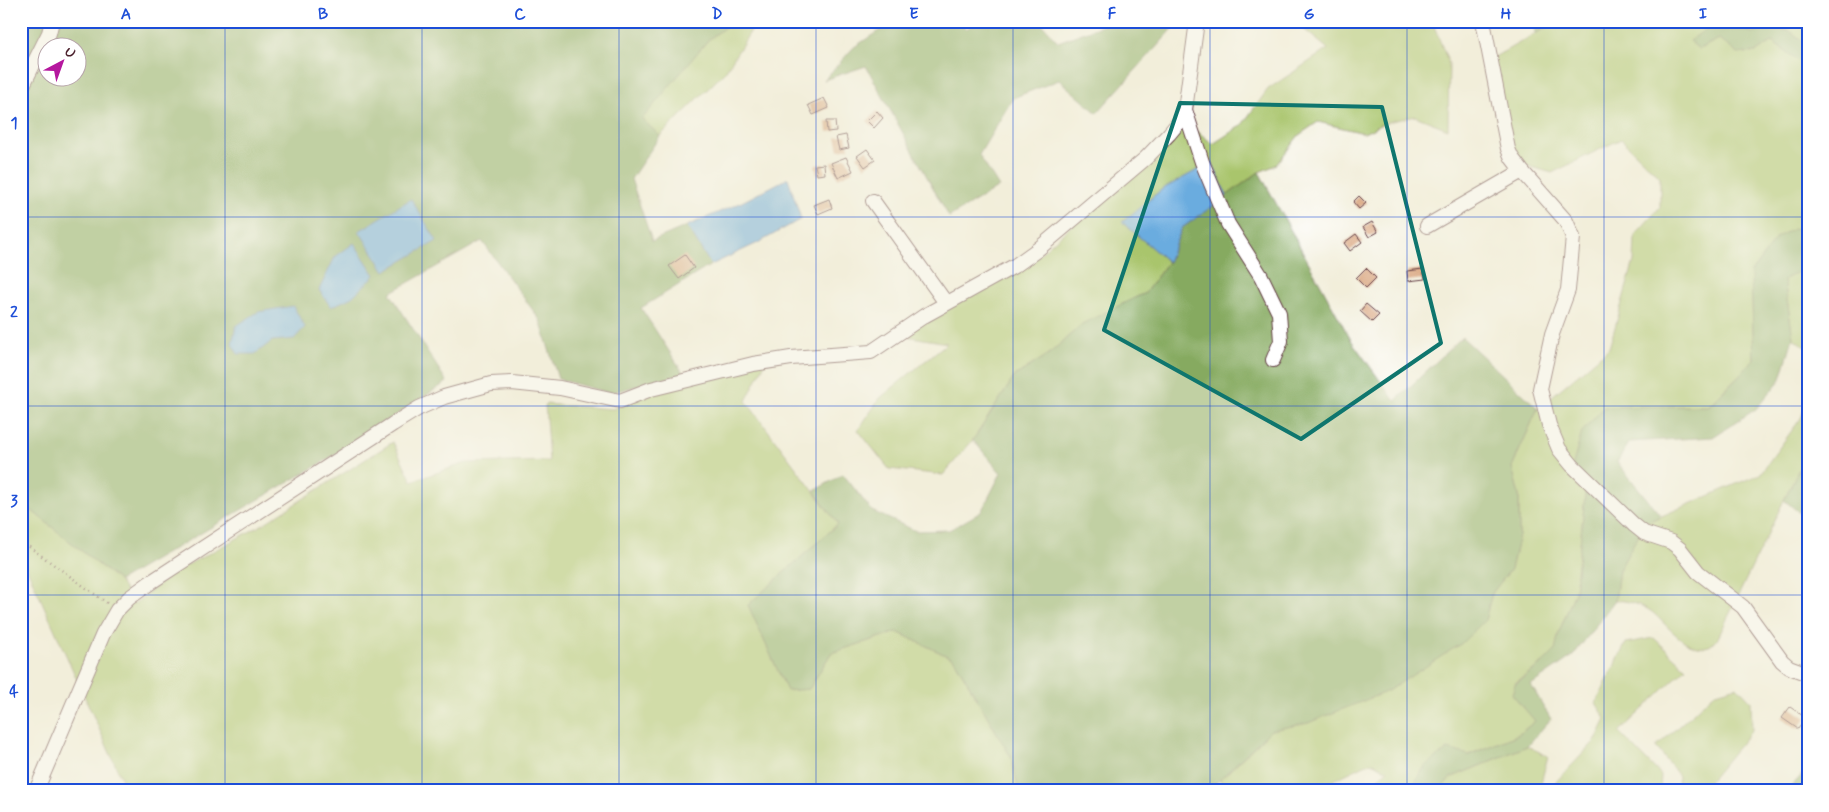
<svg xmlns="http://www.w3.org/2000/svg" width="1829" height="812" font-family="Mynerve,sans-serif">
<rect width="100%" height="100%" fill="#fff"/>
<filter id="ink" filterUnits="userSpaceOnUse"><feTurbulence type="fractalNoise" baseFrequency=".02" numOctaves="2"/><feDisplacementMap in="SourceGraphic" scale="10" xChannelSelector="R" yChannelSelector="G"/><feConvolveMatrix kernelMatrix="1 2 1 2 8 2 1 2 1" color-interpolation-filters="sRGB"/></filter>
<filter id="wash" filterUnits="userSpaceOnUse"><feTurbulence type="fractalNoise" baseFrequency=".0096" numOctaves="4" result="noise"/><feDisplacementMap in="SourceGraphic" scale="20" xChannelSelector="R" yChannelSelector="G"/><feGaussianBlur stdDeviation="1.12" result="paint"/><feColorMatrix in="noise" values="0 0 0 0 0 0 0 0 0 0 0 0 0 0 0 0 0 1.4 0 .05"/><feComposite in="paint" operator="in"/></filter>
<g filter="url(#wash)">
<rect width="100%" height="100%" fill="#f2eeda"/>
<path fill="#a9c56c" stroke="#7a724c" d="M733,21h24l-32,51 -65,64 -19,-17 67,-79z
M1294,21h138l17,43 -1,65 -33,-13 -28,6 -23,11 -46,-11 -19,13 -23,30 -17,7 -32,24 -16,-34 -88,60 45,40 -23,31 -63,31 -33,30 -34,22 -42,64 -30,35 -54,-6 -31,-39 22,-32 67,-55 -53,-9 140,-75 153,-136 26,21 29,-19 26,-36 60,-40z
M1558,21h250v24l-17,-13 -24,-6 -16,7 -17,-10 -35,26 20,-10 37,13 16,-10 36,25v155l-31,15 -26,35 3,88 -46,46 -104,1 -18,80 -11,105 -16,40 -4,19 -12,12 -28,20 21,38 -17,13 -51,21 -57,34 1,2h-51l27,-21 -17,-8 -60,29h-84l-7,-11 51,-50 37,-7 154,-80 23,-23 7,-27 19,-24 8,-34v-39l-7,-29 26,-59 71,-60 25,-87 1,-26 25,-28v-30l-39,-38 -69,34 -24,-7 -15,-13 -24,-93z
M1808,266v82l-15,-10 -9,-59z
M766,361l-20,40 92,123 -90,81 61,84 22,-36 66,-21 57,27 57,98 8,34h-892l-106,-236v-53l98,79 15,23 42,-33 84,-45 133,-84 19,39 54,-18 83,-2 -4,-57 68,5 71,-35z
M1808,401v49l-90,188c-3,3 -6,7 -9,8 -22,8 -43,-23 -57,-34 -11,-8 -24,-11 -37,-12l4,-30 26,-47 115,-49 41,-56z
M1654,638l32,30 -67,64 42,43 -1,16h-221l11,-13 77,-32 21,10 -7,27 8,6 47,-49 10,-21 -10,-16 30,-60z
M1737,686l14,15 1,29 -45,54 -2,7h-29l3,-15 -23,-29 60,-55z"/>
<path fill="#86aa60" stroke="#686446" fill-rule="evenodd" d="M21,21h712l-25,19 -66,79 18,17 -29,43 21,62 35,-15 24,39 -70,43 43,66 -75,19 -51,-14 -18,-59 -58,-79 -92,52 57,89 -122,79 -206,120 -98,-79zM48,48h30v30h-30z
M894,21h67l5,8 13,-8h61l18,21 56,-21h66l-83,92 -38,-33 -46,18 -34,57 20,32 -50,30 -83,-151 -42,14 30,-33z
M1533,21h25l-23,13z
M1734,23l17,10 16,-7 24,6 17,13v22l-36,-25 -16,10 -18,2 -19,-15 -20,10 -10,-8 19,-13z
M1259,172l92,168 44,61 67,-64 76,71 -26,59 7,29v39l-8,34 -19,24 -7,27 -23,23 -74,48 -80,32 -37,7 -62,60 -8,1h-182l-8,-34 -57,-98 -57,-27 -66,21 -22,36 -22,2 -39,-86 90,-81 -24,-33 29,-17 29,37 44,20 33,-1 32,-18 20,-39 -28,-33 42,-64 34,-22 33,-30 63,-31 23,-31 14,-34z
M1808,222v44l-24,14 9,58 -12,41 -25,30 -43,28 -83,5 -13,20 44,54 -16,7 -26,47 -4,30 -42,56 -42,29 20,34 -24,27 -77,32 -11,13h-27l-1,-2 14,-23 23,-17 21,6 50,-21 16,-13 -23,-27 3,-10 28,-21 12,-12 4,-19 16,-40 11,-105 -14,-20 10,-35 22,-25 105,-1 45,-46 -3,-88 26,-35z
M1808,450v70l-24,-20z
M1808,768v23h-21z"/>
<path fill="#6bacdf" stroke="#5a6685" d="M1212,162l15,34 -45,32 -14,34 -46,-40 39,-32z
M788,178l13,41 -41,23 -49,23 -24,-39 51,-22z
M411,199l26,42 -52,30 -26,-40z
M354,243l21,32 -23,22 -21,10 -12,-17 16,-33z
M293,306l12,21 -11,12 -22,2 -17,13h-17l-6,-10 4,-18 22,-14z"/>
<g id="blocks">
<path fill="#d7a178" d="M824,98l5,10 -16,7 -5,-10z
M877,111l6,7 -9,10 -7,-7z
M826,121h9l1,10 -9,1z
M846,135l3,13 -10,2 -3,-13z
M867,149l8,11 -10,7 -8,-11z
M846,157l7,14 -15,7 -7,-15z
M824,164l1,10 -8,1 -2,-10z
M1359,196l7,7 -7,6 -6,-7z
M829,199l3,9 -14,6 -4,-9z
M1372,222l6,10 -9,5 -6,-10z
M1356,234l6,8 -12,9 -6,-8z
M685,255l9,13 -15,11 -10,-13z
M1366,268l10,10 -10,10 -10,-10z
M1423,269l2,10 -17,2 -1,-10z
M1366,304l13,11 -7,7 -12,-11z
M1790,707l16,11 -8,11 -16,-11z"/>
</g>
</g>
<g filter="url(#ink)">
<use href="#blocks" fill-opacity="0" stroke="#633e45" stroke-width="1"/>
<g fill="none" stroke-linecap="round" stroke-linejoin="round">
<g stroke="#633e45" stroke-width="16">
<path id="minor" d="M1483,21l25,128 4,9 10,13 44,50 7,16 -5,53 -16,44 -12,55 9,36 10,24 13,16 62,60 10,8 27,9 9,7 18,23 45,35 39,54 7,6 19,7
M21,89l28,-56 3,-12
M1185,110l17,52 26,62 33,52 18,37 2,28 -8,19
M873,201l73,102
M1427,226l95,-55
M36,791l67,-157 14,-24 12,-12 22,-16 242,-158 26,-16 25,-11 47,-13 21,-1 48,5 60,13 31,-12 102,-25 38,-6 80,-6 53,-36 92,-51 21,-15 109,-92 23,-24 10,-12 6,-12 12,-89"/>
</g>
<path stroke="#633e45" stroke-width="2.5" stroke-dasharray="1 4" stroke-linecap="butt" d="M21,541l86,62"/>
<use href="#minor" stroke="#fff" stroke-width="14"/>
</g>
</g>
<path d="M0 0H1829V812H0ZM1180,103l202,4 59,236 -140,96 -197,-109z" fill="#f2eeda" fill-opacity=".55" fill-rule="evenodd"/>
<path fill="none" stroke="#0f766e" stroke-width="4" stroke-linejoin="round" d="M1180,103l202,4 59,236 -140,96 -197,-109z"/>
<path fill="none" stroke="#1d4ed8" stroke-width="1" stroke-opacity="0.55" d="M225,21v770M422,21v770M619,21v770M816,21v770M1013,21v770M1210,21v770M1407,21v770M1604,21v770M21,217h1787M21,406h1787M21,595h1787"/>
<rect width="1829" height="812" fill="none" stroke="#fff" stroke-width="55"/>
<g transform="translate(62 62) rotate(41)"><circle r="24" fill="#ffffff" stroke="#b7a5aa"/>
<path d="M0-4L9 19L0 12L-9 19Z" fill="#b5179e"/>
<text y="-8" font-size="14" font-weight="bold" text-anchor="middle" fill="#4a1f2b">U</text>
</g>
<rect x="28" y="28" width="1774" height="756" fill="none" stroke="#1d4ed8" stroke-width="2"/>
<g font-size="16" text-anchor="middle" font-weight="bold" fill="#1d4ed8">
<text x="126" y="19">A</text>
<text x="323" y="19">B</text>
<text x="520" y="19">C</text>
<text x="717" y="19">D</text>
<text x="914" y="19">E</text>
<text x="1112" y="19">F</text>
<text x="1309" y="19">G</text>
<text x="1506" y="19">H</text>
<text x="1703" y="19">I</text>
<text x="14" y="128">1</text>
<text x="14" y="317">2</text>
<text x="14" y="506">3</text>
<text x="14" y="696">4</text>
</g>
</svg>
